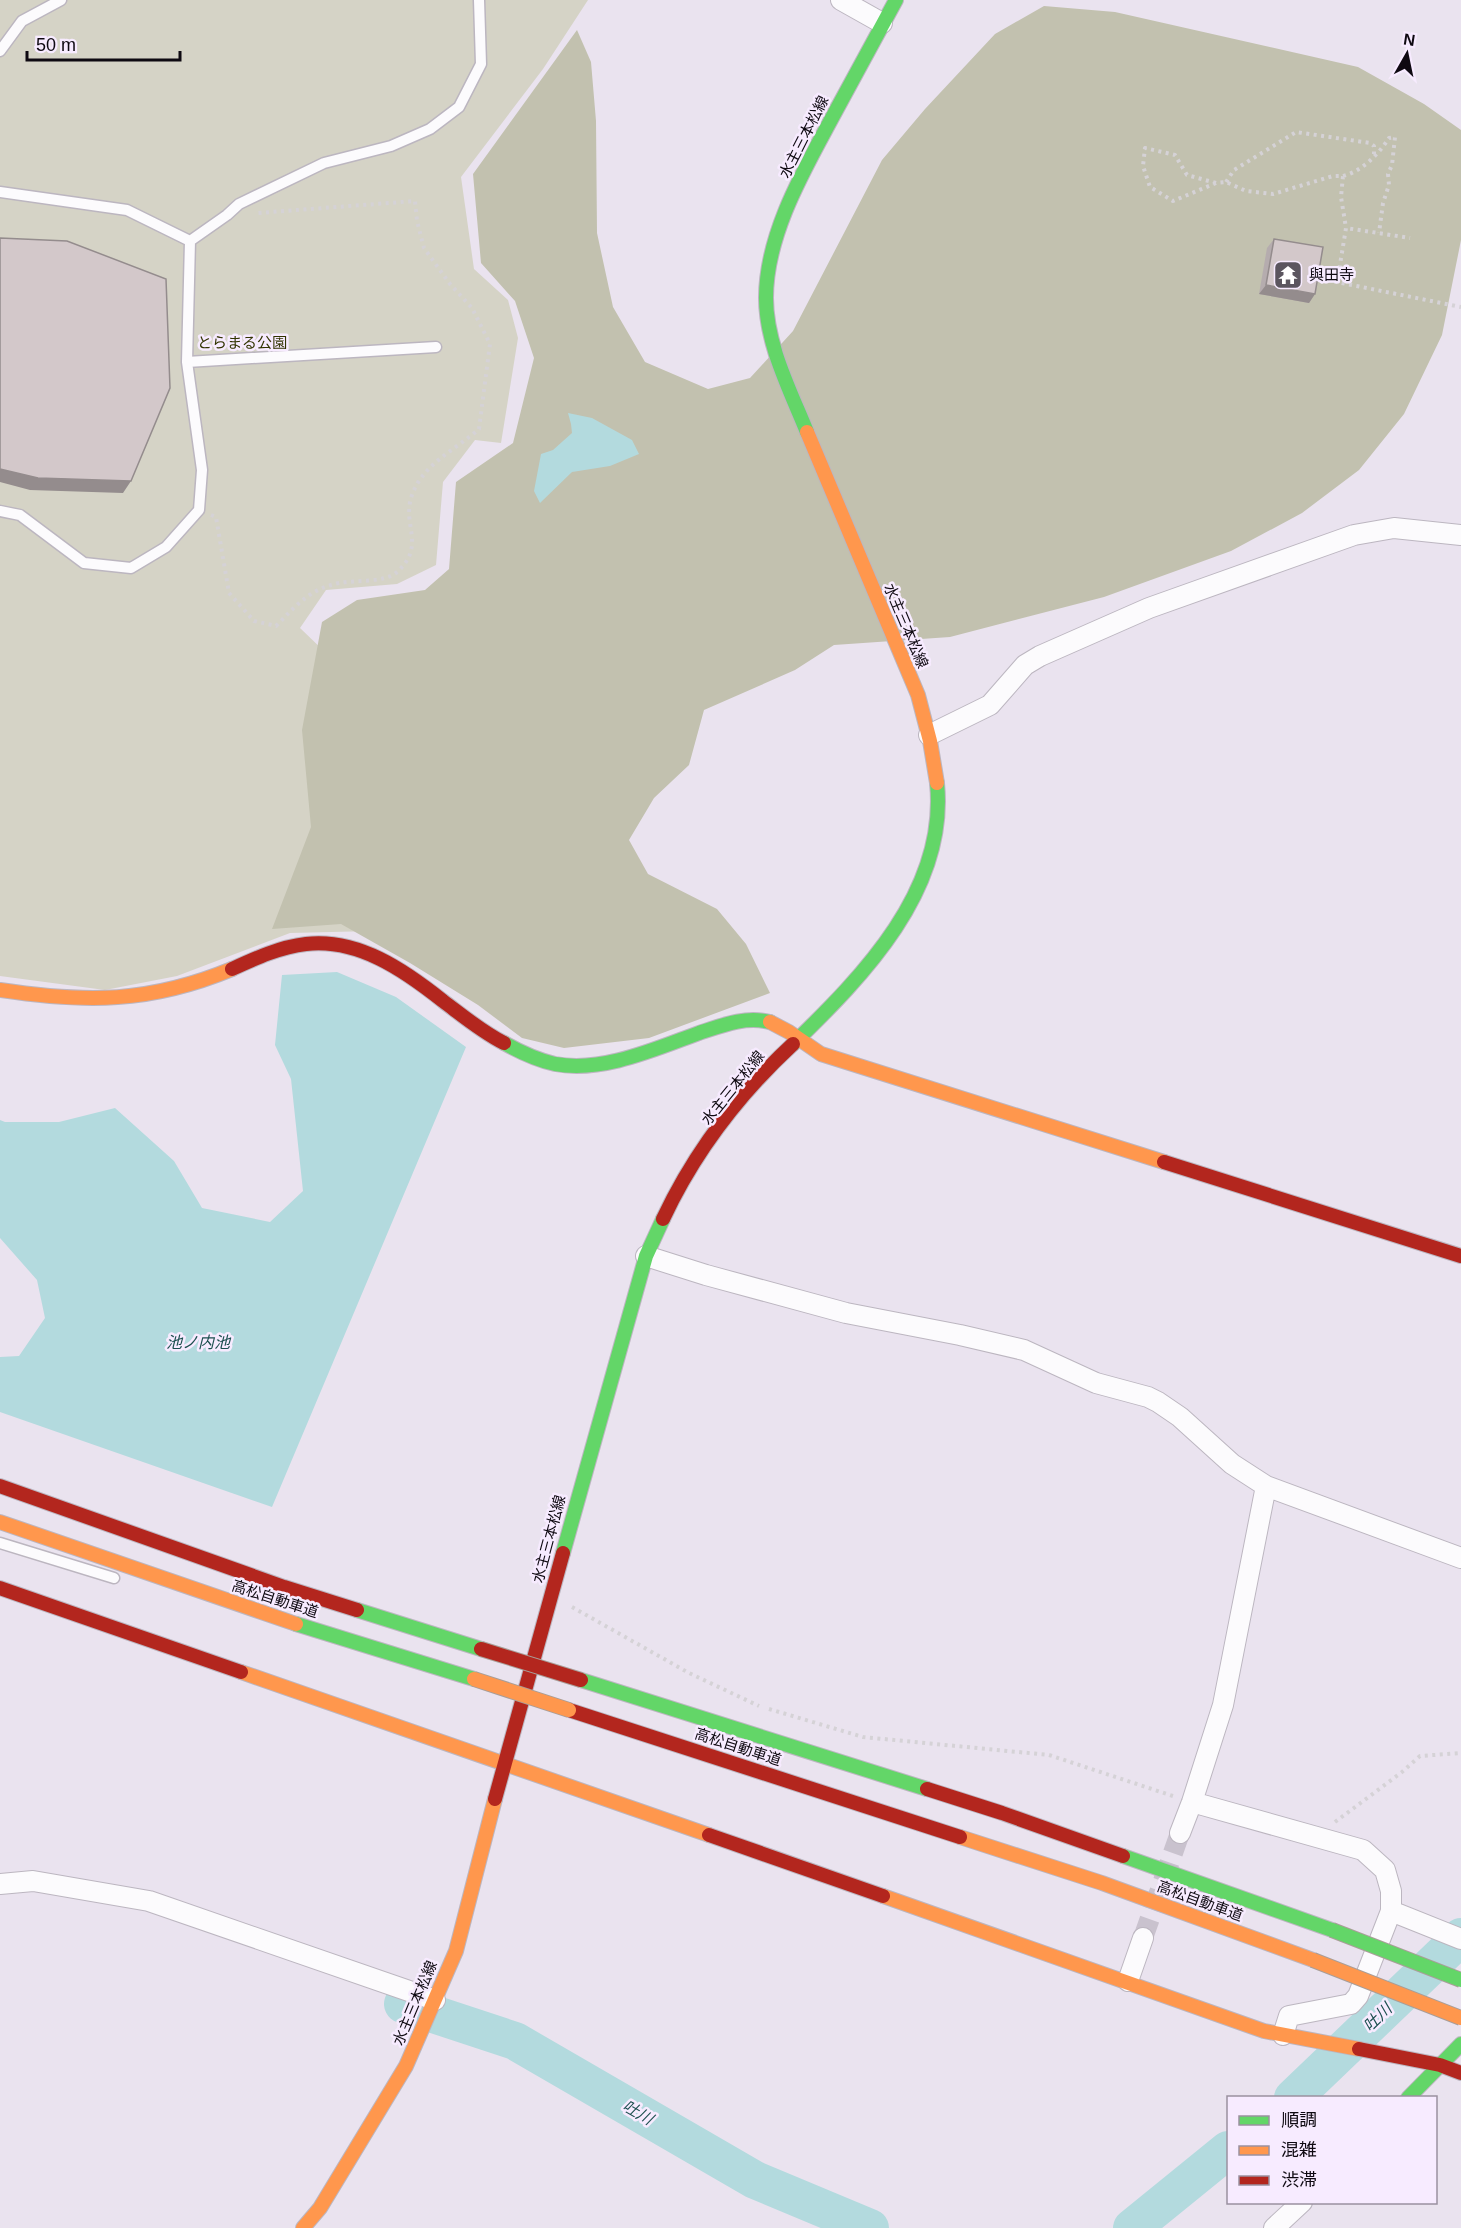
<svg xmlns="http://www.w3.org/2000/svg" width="1461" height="2228" font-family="Arial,'Noto Sans JP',sans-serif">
<rect width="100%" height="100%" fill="#eae3ef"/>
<path fill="#d5d3c6" d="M0,0h588l-45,69 -82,108 13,92 34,31 10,38 -17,105 -26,-3 -32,42 -7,83 -39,19 -71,6 -26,38 53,51 20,252 -83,2 -113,43 -72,14 -105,-14z"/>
<path fill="#c2c1af" d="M1044,6l71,6 243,55 66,37 37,26v110l-19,95 -38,79 -45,56 -57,43 -71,38 -127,46 -154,40 -116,8 -39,25 -91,40 -15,55 -35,33 -25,42 19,34 69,35 29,35 24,49 -121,45 -85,10 -42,-10 -44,-33 -68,-42 -69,-39 -69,5 39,-102 -9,-97 20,-108 35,-22 68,-10 24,-21 7,-87 57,-39 21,-85 -19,-57 -34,-38 -8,-89 104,-144 14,32 5,59 1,112 16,74 32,55 63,27 42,-11 43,-47 89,-171 43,-51 70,-75z"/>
<path fill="#b3dade" d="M568,413l24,5 40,22 7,14 -29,12 -38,6 -32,31 -6,-12 7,-37 12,-4 19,-17 -1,-9z
M337,972l59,25 70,50 -194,460 -272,-95v-55l19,-1 26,-38 -8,-38 -37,-42v-118l5,2h54l56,-14 59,53 28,47 68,14 33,-31 -12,-112 -16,-34 7,-70z"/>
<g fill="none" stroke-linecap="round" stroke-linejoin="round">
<path stroke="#b3dade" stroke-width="38" d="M403,2004l112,37 240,139 115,48
M1293,2098l168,-161
M1132,2228l96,-78"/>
<path stroke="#c9c2ce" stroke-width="20" stroke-dasharray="20 10" stroke-linecap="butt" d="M1143,1938l37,-105"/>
<g stroke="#bcb6c0" stroke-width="13">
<path id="lane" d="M0,51l22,-30 39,-21
M0,192l127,18 63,31 -3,121 15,108 -3,40 -33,37 -35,21 -47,-5 -64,-48 -20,-4
M190,241l37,-26 12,-11 85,-41 67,-17 39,-17 29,-22 22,-43 -2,-64
M187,362l249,-15
M0,1543l114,35"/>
</g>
<g stroke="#bcb6c0" stroke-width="22">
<path id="street" d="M841,0l41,23
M929,735l61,-30 35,-40 15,-9 109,-48 205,-73 40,-7 67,7
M646,1256l60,19 140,38 114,22 64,15 72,33 52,14 10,5 22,15 52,47 34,22 195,72
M1192,1802l171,48 22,20 6,21v20l-33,85 -7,8 -62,12 -6,19
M1180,1833l12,-31 31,-97 43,-219
M0,1884l33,-3 116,20 286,99
M1391,1911l70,28
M1128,1981l15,-43
M1274,2228l28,-26"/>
</g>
<g stroke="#bcb6c0" stroke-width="16">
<path id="fast" d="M807,432c-17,-42 -41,-88 -41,-134 0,-64 38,-128 67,-182 21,-39 42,-77 63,-116
M504,1043c16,9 33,17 51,21 47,9 100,-15 144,-31 24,-8 46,-17 71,-11
M793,1044c70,-68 155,-154 144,-261
M563,1553l83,-297 17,-37
M357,1610l124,39
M296,1624l178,55
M581,1680l346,109
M1123,1856l209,74
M1408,2098l53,-54"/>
</g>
<g stroke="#bcb6c0" stroke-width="16">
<path id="slow" d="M807,432l111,263 12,46 7,42
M0,990c86,13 150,13 232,-21
M770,1022l19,10 32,22 343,108
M0,1522l296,102
M241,1672l468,163
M960,1837l142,46 211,77
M883,1896l381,135 95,18
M303,2228l17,-20 86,-142 50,-115 39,-152"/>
</g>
<g stroke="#bcb6c0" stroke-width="16">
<path id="jam" d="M232,969c24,-11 48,-22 74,-25 52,-6 98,26 137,57 20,15 39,31 61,42
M1164,1162l297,94
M663,1219c31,-66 76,-125 130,-175
M0,1486l284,101 73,23
M0,1588l241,84
M569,1710l391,127
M927,1789l75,24 121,43
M495,1799l68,-246
M709,1835l174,61
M1359,2049l81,16 21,8"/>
</g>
<path stroke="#d5d2d6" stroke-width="4" stroke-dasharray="3 4.5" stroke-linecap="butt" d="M1343,176c19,-5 35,-21 46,-38l6,-1 -3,28 -4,9 1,11 -6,18 -4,30
M1226,182l8,-12 62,-38 74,11 4,3v8
M1216,183l-29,-8 -12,-20 -30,-7 -2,18 7,21 23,14 43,-18 10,-1 20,9 27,3 60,-18h10l-2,21 5,31
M1327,280l134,27
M1337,283l9,-55 64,10
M211,515l5,2 13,76 25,28 22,5c20,-20 33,-37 63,-43 15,-3 46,0 58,-11 30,-27 4,-47 15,-77 11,-31 43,-45 67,-66l11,-85 -18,-36 -22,-24 -26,-36 -7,-27 -2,-20 -157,12
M572,1607l117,66 70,33
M769,1709l94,28 186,18 124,41
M1335,1822l67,-50 18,-16 41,-3"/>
<use href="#lane" stroke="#fcfbfd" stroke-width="10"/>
<use href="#street" stroke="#fcfbfd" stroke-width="20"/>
<use href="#fast" stroke="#63d668" stroke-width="14"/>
<use href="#slow" stroke="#ff974d" stroke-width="14"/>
<use href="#jam" stroke="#b3261e" stroke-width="14"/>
<g stroke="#a99e98" stroke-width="16" stroke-linecap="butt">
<path id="fast-bridge" d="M1332,1930l129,50"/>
</g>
<g stroke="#a99e98" stroke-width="16" stroke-linecap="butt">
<path id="slow-bridge" d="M474,1679l95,31
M1313,1960l148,58"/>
</g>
<g stroke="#a99e98" stroke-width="16" stroke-linecap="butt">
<path id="jam-bridge" d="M481,1649l100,31"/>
</g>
<use href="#fast-bridge" stroke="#63d668" stroke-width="14"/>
<use href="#slow-bridge" stroke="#ff974d" stroke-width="14"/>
<use href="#jam-bridge" stroke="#b3261e" stroke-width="14"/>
</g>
<path fill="#b5acae" d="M1274,239l41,55 -6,9 -50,-9 8,-46z"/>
<path fill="#948c8d" d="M1266,285l49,9 -6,9 -50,-9z
M0,469l131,12 -8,12 -93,-3 -30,-8z"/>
<path fill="#d3c8ca" stroke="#948c8d" stroke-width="1.5" d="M0,238l67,3 99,38 4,109 -39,93 -93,-3 -38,-9z
M1274,239l49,8 -8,47 -49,-9z"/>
<defs>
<g id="temple-square" transform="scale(1.5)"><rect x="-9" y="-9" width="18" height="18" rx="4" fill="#5b555f" stroke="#f7ebff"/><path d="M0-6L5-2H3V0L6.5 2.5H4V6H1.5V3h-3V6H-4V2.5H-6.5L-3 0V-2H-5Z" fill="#fff"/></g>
</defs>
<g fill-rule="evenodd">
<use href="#temple-square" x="1288" y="275"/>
</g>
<g text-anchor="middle" stroke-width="5" stroke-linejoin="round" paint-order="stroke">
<g font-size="15" fill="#0e0911" stroke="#f7ebff">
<text transform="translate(804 137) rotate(-63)" y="5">水主三本松線</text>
<text transform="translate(906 626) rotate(67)" y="5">水主三本松線</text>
<text transform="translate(733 1088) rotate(-51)" y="5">水主三本松線</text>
<text transform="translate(549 1539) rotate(-75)" y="5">水主三本松線</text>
<text transform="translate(275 1599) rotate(18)" y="5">高松自動車道</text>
<text transform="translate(738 1747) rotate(18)" y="5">高松自動車道</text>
<text transform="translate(1200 1901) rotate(20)" y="5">高松自動車道</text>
<text transform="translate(415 2003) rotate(-67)" y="5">水主三本松線</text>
</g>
<g font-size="15" fill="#0e0911" stroke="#f7ebff" text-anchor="start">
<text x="1309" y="280">與田寺</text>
</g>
<g font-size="15" fill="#313300" stroke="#f7ebff">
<text x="242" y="348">とらまる公園</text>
</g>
<g font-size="16" font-style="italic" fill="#1c4f4f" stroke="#f7ebff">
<text x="198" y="1348">池ノ内池</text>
<text transform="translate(1377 2017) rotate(-44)" y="6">吐川</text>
<text transform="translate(638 2112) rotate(30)" y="6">吐川</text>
</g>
</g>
<rect x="1227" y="2096" width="210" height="108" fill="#f7ebff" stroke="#9a91a0" stroke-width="1.5"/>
<rect x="1239" y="2116" width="30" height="9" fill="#63d668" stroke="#9a91a0" stroke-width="1.5"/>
<text x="1281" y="2126" font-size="18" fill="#0e0911">順調</text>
<rect x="1239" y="2146" width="30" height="9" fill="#ff974d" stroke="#9a91a0" stroke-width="1.5"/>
<text x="1281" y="2156" font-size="18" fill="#0e0911">混雑</text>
<rect x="1239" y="2176" width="30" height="9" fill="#b3261e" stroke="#9a91a0" stroke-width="1.5"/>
<text x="1281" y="2186" font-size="18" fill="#0e0911">渋滞</text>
<g transform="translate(1407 54) rotate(9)" stroke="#f7ebff" stroke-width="4.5" paint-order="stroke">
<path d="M0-4.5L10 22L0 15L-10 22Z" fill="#0e0911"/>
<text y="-9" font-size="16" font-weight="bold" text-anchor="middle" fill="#0e0911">N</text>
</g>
<path d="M27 51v9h153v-9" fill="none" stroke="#0e0911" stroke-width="3"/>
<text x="36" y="51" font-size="18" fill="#0e0911" stroke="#f7ebff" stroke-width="4.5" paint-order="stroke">50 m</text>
</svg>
